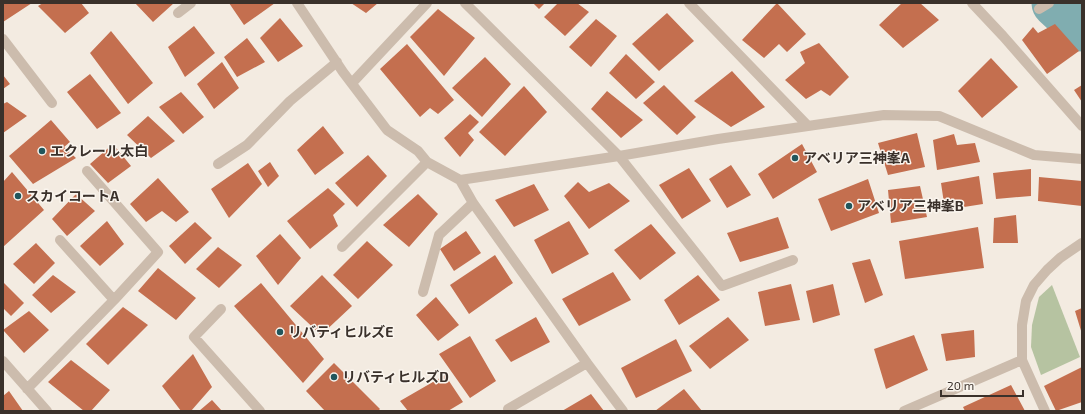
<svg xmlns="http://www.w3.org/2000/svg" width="1085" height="414" font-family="'Exo 2','Noto Sans JP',sans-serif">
<rect width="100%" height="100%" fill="#f3ebe1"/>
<path fill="#b6c3a1" d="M1052,285l28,72 -39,18 -10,-28 1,-22 7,-28z"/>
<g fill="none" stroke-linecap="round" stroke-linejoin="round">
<path stroke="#80adb0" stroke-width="49" d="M1056,3l26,24"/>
</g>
<path fill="#c46f4f" d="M3,3h29l-29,19z
M43,3h38l8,10 -24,20 -27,-27z
M135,3h39l-21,19z
M229,3h46l-31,22z
M351,3h27l-12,10z
M533,3h12l-6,6z
M558,3h19l12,9 -24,24 -21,-19z
M777,3l29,31 -19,18 -8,-8 -15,14 -22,-18z
M902,3h18l19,17 -36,28 -24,-23z
M438,9l37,29 -31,38 -34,-39z
M667,13l27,28 -35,30 -27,-27z
M280,18l23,28 -25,16 -18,-24z
M596,19l21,17 -26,31 -22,-20z
M1055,24l24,27 -32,23 -25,-34 11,-13 5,6z
M194,26l21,27 -30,24 -17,-30z
M111,31l42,52 -25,21 -38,-51z
M247,38l18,24 -28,15 -13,-20z
M819,43l30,34 -19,19 -9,-6 -15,9 -21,-19 20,-17 -5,-11z
M407,44l47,56 -16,14 -8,-6 -10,9 -40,-48z
M626,54l29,28 -19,17 -27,-26z
M485,57l26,27 -29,33 -30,-29z
M991,58l27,29 -36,31 -24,-27z
M222,62l17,26 -25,21 -17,-25z
M732,71l33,36 -34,20 -37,-26z
M90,74l31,39 -24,16 -30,-37z
M3,75l7,9 -7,5z
M664,85l32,32 -19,18 -34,-32z
M1082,85v17l-8,-12z
M524,86l23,26 -42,44 -26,-24z
M607,91l36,29 -22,18 -30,-29z
M181,92l23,25 -21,17 -24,-27z
M7,102l20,14 -24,17v-29z
M470,114l9,8 -11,11 6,7 -14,17 -16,-19z
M148,116l27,25 -24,17 -24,-23z
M51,120l19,22 -6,5 12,11 -43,26 -24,-28z
M323,126l21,27 -29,22 -18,-25z
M917,133l8,34 -37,8 -10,-32z
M954,134l3,11 18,-2 5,19 -43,8 -4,-30z
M113,144l18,22 -23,17 -18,-19z
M802,144l15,28 -44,27 -15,-25z
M368,155l19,21 -30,31 -22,-24z
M270,162l9,14 -11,11 -10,-16z
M248,163l14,21 -33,34 -18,-29z
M731,165l20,30 -24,13 -18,-29z
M689,168l22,33 -29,18 -23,-34z
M1031,169v27l-35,3 -3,-26z
M12,172l32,38 -41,37v-65z
M979,176l4,28 -38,6 -4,-27z
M1039,177l43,4v25l-44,-5z
M158,178l31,34 -13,10 -14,-11 -16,11 -16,-18z
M868,179l11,34 -48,18 -13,-32z
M578,182l11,10 20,-9 21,18 -41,28 -25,-33z
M534,184l15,26 -35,17 -19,-27z
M920,186l7,31 -36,6 -3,-33z
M328,188l17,16 -12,11 5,11 -28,23 -23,-28z
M76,194l19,17 -28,25 -15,-17z
M418,194l20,20 -29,33 -26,-22z
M1016,215l2,28h-25l1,-25z
M778,217l11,31 -49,14 -13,-29z
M107,221l17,23 -24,22 -20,-20z
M569,221l20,33 -37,20 -18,-34z
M195,222l17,16 -27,26 -16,-18z
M651,224l25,29 -36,27 -26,-30z
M978,227l6,41 -79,11 -6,-38z
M466,231l15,22 -27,18 -14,-22z
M280,234l21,24 -23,27 -22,-29z
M367,241l26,24 -35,34 -25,-24z
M36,243l19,20 -21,21 -21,-20z
M218,247l24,18 -23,23 -23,-19z
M495,255l18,28 -44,31 -19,-29z
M870,259l13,36 -18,8 -13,-40z
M158,268l38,30 -20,22 -38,-29z
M613,272l18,28 -52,26 -17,-27z
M53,275l23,17 -25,21 -19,-18z
M322,275l30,31 -31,29 -31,-29z
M698,275l22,25 -41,25 -15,-25z
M3,282l21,21 -13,13 -8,-8z
M261,283l63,76 -21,24 -69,-77z
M791,284l9,36 -35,6 -7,-34z
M833,284l7,31 -27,8 -7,-32z
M436,297l23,28 -21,16 -22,-26z
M123,307l25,18 -40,40 -22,-21z
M1082,308v26l-7,-23z
M29,311l20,19 -25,23 -21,-23z
M536,317l14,25 -39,20 -16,-22z
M728,317l21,23 -39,29 -21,-23z
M974,330l1,27 -29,4 -5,-27z
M914,335l14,35 -42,19 -12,-40z
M470,336l26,45 -26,17 -31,-44z
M676,339l16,32 -56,27 -15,-30z
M193,354l19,33 -21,24h-10l-19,-25z
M71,360l39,30 -19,21h-7l-36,-29z
M334,363l46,46 -2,2h-53l-19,-20z
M1082,367v35l-26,9 -12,-25z
M445,375l18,27 -15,9h-40l-8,-10z
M1011,385l14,26h-60l-2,-4z
M684,389l18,22h-47z
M9,391l14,20h-20v-15z
M591,394l13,17h-42z
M212,400l10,11h-23z"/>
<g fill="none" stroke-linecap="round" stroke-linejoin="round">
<path stroke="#ccbcad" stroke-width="10" d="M297,3l46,69 44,58 31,21 9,11 33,18 13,23 114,160 36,48
M465,3l154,153 103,130 71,-26
M689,3l119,123
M972,3l31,33 79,90
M1039,9l10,-6
M178,13l13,-10
M3,39l49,64
M352,83l75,-80
M218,164l29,-19 43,-44 47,-39
M460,180l159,-24 99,-17 166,-24 55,1 95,39 48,4
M60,240l54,60
M342,247l85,-85
M423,292l16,-57 34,-32
M221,309l-27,28 66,74
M3,361l44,50
M27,389l87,-89 44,-48 -71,-81
M510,411l-2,-2 79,-46
M904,411l118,-51
M1045,411l-23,-51v-35l4,-24 8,-16 13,-15 13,-12 22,-15"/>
</g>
<g fill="#21565c" stroke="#faf5ee" stroke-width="1.5">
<circle cx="42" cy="151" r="4"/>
<circle cx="795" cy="158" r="4"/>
<circle cx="18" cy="196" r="4"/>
<circle cx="849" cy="206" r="4"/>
<circle cx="280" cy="332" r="4"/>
<circle cx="334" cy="377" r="4"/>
</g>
<g text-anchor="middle" stroke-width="3" stroke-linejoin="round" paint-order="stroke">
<g font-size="14" font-weight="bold" fill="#3a312b" stroke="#faf5ee" text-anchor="start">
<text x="50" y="156">エクレール太白</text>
<text x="803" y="163">アベリア三神峯A</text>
<text x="26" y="201">スカイコートA</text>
<text x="857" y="211">アベリア三神峯B</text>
<text x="288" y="337">リバティヒルズE</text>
<text x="342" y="382">リバティヒルズD</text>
</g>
</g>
<rect width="1085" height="414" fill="none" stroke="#3a312b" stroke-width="8"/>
<path d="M941 390v6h82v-6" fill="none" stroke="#3a312b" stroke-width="2"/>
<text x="947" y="390" font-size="12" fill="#3a312b" stroke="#faf5ee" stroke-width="3" paint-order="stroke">20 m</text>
</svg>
